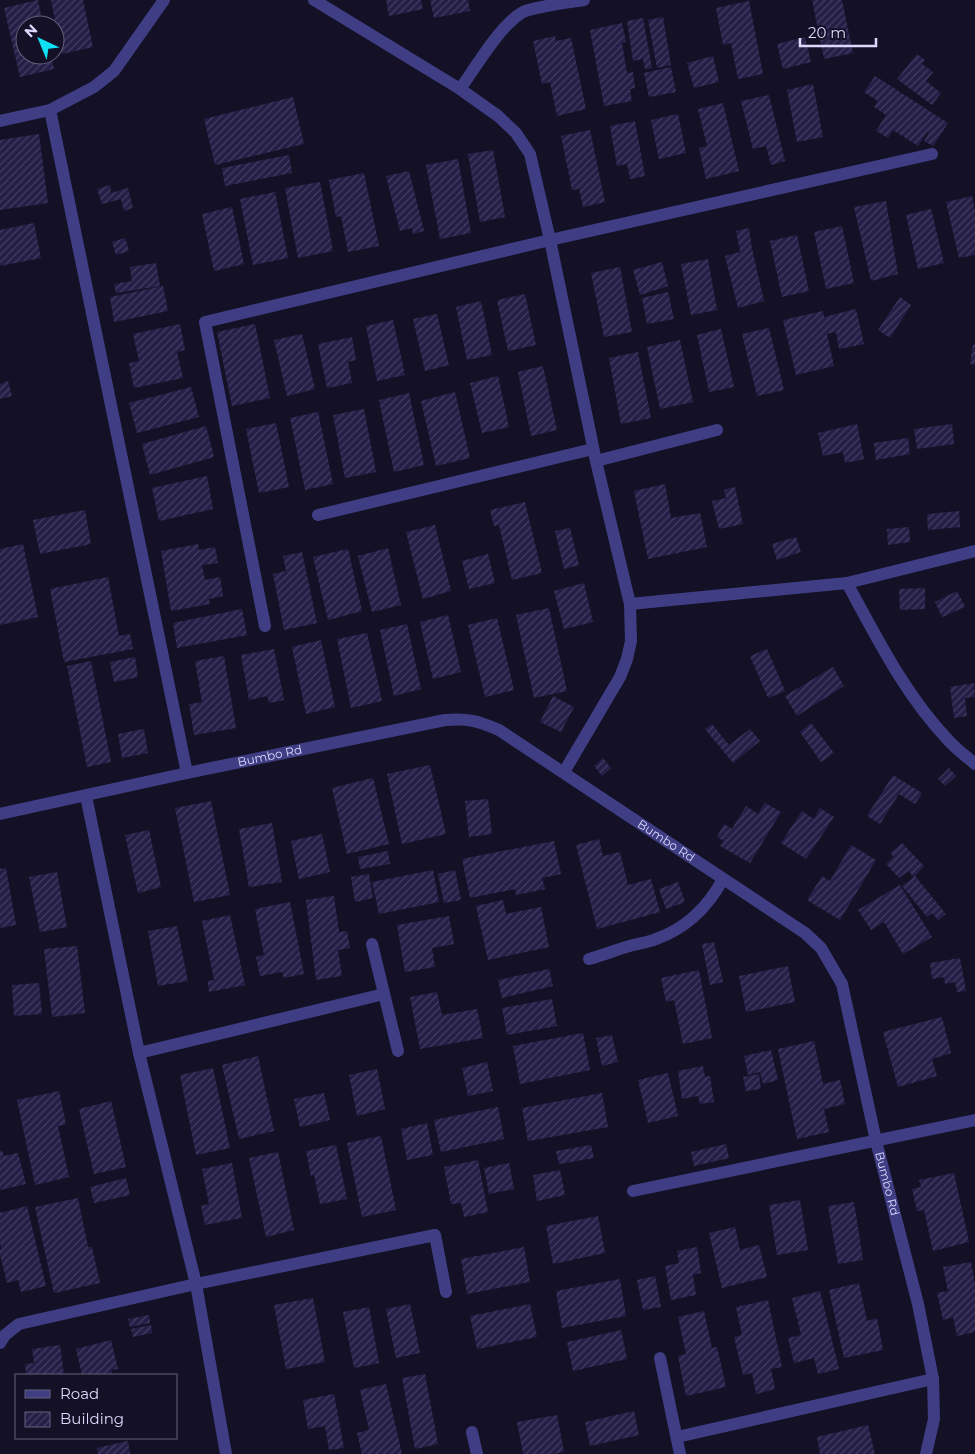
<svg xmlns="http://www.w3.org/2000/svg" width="975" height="1454" font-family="Montserrat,sans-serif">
<defs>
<pattern id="building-hatch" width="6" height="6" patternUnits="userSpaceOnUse" patternTransform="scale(1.25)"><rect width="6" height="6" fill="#251e47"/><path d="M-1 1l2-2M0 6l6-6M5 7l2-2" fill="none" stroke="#443e62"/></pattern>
</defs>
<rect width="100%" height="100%" fill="#141127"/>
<path fill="url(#building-hatch)" d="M38,0l5,25h-18v30h26l3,14 -34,8 -16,-69z
M51,0h32l10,47 -31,7z
M386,0h35l2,9 -34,7z
M430,0h38l2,11 -36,7z
M812,0h30l11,53 -29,6z
M749,1l14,73 -25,5 -7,-36 -8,2 -7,-37z
M663,17l8,48 -14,3 -9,-48z
M643,18l9,50 -7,1 -2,-10 -10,2 -6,-40z
M622,23l4,19 -4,1 5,30 6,-1 2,16 -5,1 2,12 -28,5 -14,-76z
M555,36l1,5 15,-3 15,71 -29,7 -7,-34 -8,2 -9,-43z
M805,37l6,25 -28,7 -6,-25z
M917,54l8,6 -3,4 11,8 -7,9 15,12 -9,12 -35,-26z
M713,56l6,26 -25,6 -7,-25z
M671,67l5,25 -27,5 -5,-24z
M875,76l73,47 -15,23 -9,-5 5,-8 -2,-1 -9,14 -25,-16 -5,8 -12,-7 10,-16 -12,-8 4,-6 -14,-9z
M813,84l10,53 -26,5 -10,-52z
M769,95l16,66 -14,4 -5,-19 -13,3 -12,-48z
M293,97l11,47 -89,21 -11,-46z
M723,103l16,68 -33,8 -7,-31 8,-2 -9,-37z
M678,114l8,39 -27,6 -8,-39z
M635,121l10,55 -15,3 -3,-15 -10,2 -7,-40z
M590,130l15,72 -22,5 -4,-18 -7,1 -11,-54z
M39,134l9,69 -48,7v-70z
M493,150l12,67 -25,5 -12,-68z
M289,155l3,18 -67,13 -3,-18z
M458,159l13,74 -31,6 -14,-74z
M409,171l15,60 -11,3 -1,-6 -12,3 -14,-55z
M364,173l15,73 -31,6 -7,-36 -5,1 -7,-37z
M320,182l13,69 -35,7 -13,-70z
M110,185l1,8 17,-5 5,20 -9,3 -3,-12 -19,5 -5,-15z
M275,192l13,66 -35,7 -13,-66z
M972,196l3,15v44l-16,3 -13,-56z
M886,201l12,73 -27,7 -17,-74z
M232,207l12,57 -30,7 -12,-57z
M931,209l13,54 -26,6 -12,-54z
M34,223l7,35 -41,8v-36z
M842,226l12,57 -28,6 -12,-57z
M749,228l3,21 12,52 -26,7 -13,-52 15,-4 -4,-21z
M797,235l12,56 -27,6 -12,-56z
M125,238l4,13 -13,4 -4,-13z
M708,259l9,51 -26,5 -10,-51z
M662,262l6,24 -28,9 -7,-25z
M156,263l4,23 -44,7 -2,-9 18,-3 -2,-14z
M620,267l12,65 -28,5 -13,-64z
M163,286l5,25 -54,11 -4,-25z
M668,292l6,27 -27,5 -5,-26z
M525,294l11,51 -28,6 -11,-51z
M900,297l11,8 -21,33 -12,-8z
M481,301l11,54 -25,5 -11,-53z
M856,309l8,35 -25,5 -3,-17 -9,2 7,32 -38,9 -13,-55 40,-9 1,6z
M437,314l12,51 -24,6 -12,-52z
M393,320l12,55 -28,6 -11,-55z
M180,324l5,26 -8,2 6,26 -49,10 -5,-25 10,-2 -6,-27z
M255,324l15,74 -38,8 -15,-74z
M769,328l15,62 -27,6 -15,-62z
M721,329l13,58 -25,5 -12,-57z
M302,334l13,55 -28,7 -13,-56z
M352,337l4,23 -8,2 4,21 -25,5 -9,-44z
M680,340l13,62 -33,7 -13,-62z
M973,344l2,1v20l-5,-1z
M638,352l13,66 -30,6 -12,-66z
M543,366l14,64 -26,6 -13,-64z
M498,376l11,51 -27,6 -12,-50z
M8,381l4,15 -12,3v-15z
M191,387l8,30 -62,16 -8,-30z
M455,392l15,66 -34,8 -15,-65z
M409,393l15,72 -30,7 -15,-72z
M364,409l12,63 -31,6 -12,-63z
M318,412l15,72 -28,6 -15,-72z
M276,423l13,64 -30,6 -13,-64z
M857,424l7,35 -19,4 -2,-11 -20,4 -5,-23z
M952,424l2,20 -37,5 -3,-20z
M206,426l8,31 -64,18 -8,-31z
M908,438l2,16 -34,6 -2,-17z
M207,476l6,33 -54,12 -7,-33z
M665,484l6,34 29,-5 7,34 -59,12 -14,-68z
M735,487l8,37 -24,5 -7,-28 14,-3 -2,-8z
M525,502l17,71 -30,7 -13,-55 -5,1 -4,-16z
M85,510l6,34 -51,10 -7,-34z
M959,511l1,16 -32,3 -1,-16z
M435,525l16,66 -28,8 -17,-67z
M909,527l1,15 -22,3 -1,-16z
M570,528l9,37 -15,4 -9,-38z
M796,537l5,15 -24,8 -5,-16z
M23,544l15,73 -38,8v-76z
M198,544l1,6 16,-3 3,16 -16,2 3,15 15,-3 3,19 -14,3 1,5 -39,7 -10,-60z
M388,548l13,57 -29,7 -14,-56z
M348,549l14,62 -34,9 -15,-63z
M302,552l15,71 -33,7 -11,-56 13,-3 -3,-15z
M488,554l7,29 -26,6 -7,-28z
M108,577l11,59 11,-2 3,15 -69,13 -14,-73z
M584,583l9,39 -29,7 -10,-38z
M925,588v21l-25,1 -1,-21z
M957,591l8,16 -23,10 -7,-15z
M549,608l18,83 -33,7 -18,-83z
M242,609l5,26 -70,13 -4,-25z
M448,615l13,57 -28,7 -13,-57z
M497,618l17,72 -29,7 -17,-72z
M407,624l14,65 -27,7 -14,-66z
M367,633l15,68 -31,7 -14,-69z
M321,640l14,67 -29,7 -14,-67z
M274,649l10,51 -15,3 -2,-7 -18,4 -8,-45z
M767,649l18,42 -17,7 -18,-42z
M224,656l12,72 -42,7 -5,-31 13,-2 -7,-41z
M135,657l3,20 -24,5 -4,-20z
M91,661l20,101 -24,5 -20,-101z
M833,667l11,19 -47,30 -12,-20z
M974,683l1,14 -10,1 2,18 -13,2 -4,-31z
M553,696l21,11 -13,25 -21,-10z
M811,723l23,30 -13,9 -21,-30z
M712,724l17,21 21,-16 10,12 -27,22 -28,-34z
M144,729l4,24 -26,5 -4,-24z
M603,758l8,10 -9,8 -8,-10z
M430,765l16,69 -44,10 -15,-70z
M949,768l7,8 -11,10 -7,-7z
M893,775l29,18 -7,11 -16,-10 -19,30 -13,-8z
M373,778l16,66 -42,10 -15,-66z
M488,799l4,35 -23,3 -4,-36z
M211,801l19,94 -36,7 -19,-94z
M765,803l16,9 -31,51 -30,-17 4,-5 -7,-4 7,-13 8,5 14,-23 12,8z
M820,808l14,9 -28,42 -25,-16 21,-32 12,8z
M272,823l10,59 -33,5 -10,-58z
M149,830l12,57 -23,6 -13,-58z
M322,834l8,38 -31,7 -8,-38z
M599,839l4,17 17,-4 8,33 23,-6 9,33 -63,17 -21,-84z
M554,841l7,33 -19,4 3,11 -29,6 -1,-6 -45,9 -8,-39z
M902,843l22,23 -10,11 -6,-6 -9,7 -13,-14 8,-7 -4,-4z
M851,845l25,15 -36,60 -33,-20 15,-24 8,5z
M388,851l2,13 -30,5 -2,-12z
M6,868l10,57 -16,3v-59z
M433,870l6,32 -60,12 -7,-32z
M455,870l6,30 -17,3 -6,-29z
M57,872l10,55 -27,5 -11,-55z
M369,874l4,24 -18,4 -4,-25z
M915,876l31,38 -8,6 -6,-7 -5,4 -25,-31z
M678,882l7,20 -19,7 -7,-20z
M900,885l32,52 -29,17 -19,-32 -13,8 -13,-20z
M334,896l5,36 8,-1 3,17 -12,2 4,26 -26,4 -10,-80z
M503,900l3,14 35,-7 8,40 -61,13 -12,-54z
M290,902l14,72 -20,4 -2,-6 -22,4 -4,-19 8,-2 -9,-46z
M230,915l15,70 -36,7 -1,-11 6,-1 -12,-59z
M449,916l5,28 -22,4 3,19 -30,5 -8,-47z
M177,926l11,55 -30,5 -10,-55z
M714,942l9,40 -13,3 -8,-41z
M77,946l8,67 -33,4 -8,-68z
M960,958l6,33 -9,1 -2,-10 -10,2 -1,-7 -12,2 -2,-16z
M788,966l7,36 -49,10 -7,-36z
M549,969l4,17 -51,12 -4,-18z
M699,970l13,68 -29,6 -9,-44 -8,2 -5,-24z
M39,983l3,31 -28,2 -2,-31z
M437,992l5,23 35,-6 6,29 -63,11 -10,-52z
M552,999l5,27 -50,9 -5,-27z
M942,1017l9,36 -19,6 5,17 -39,11 -15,-55z
M583,1033l7,37 -70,14 -7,-38z
M612,1035l6,27 -16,4 -6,-28z
M814,1041l9,43 17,-4 5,24 -21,5 5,23 -32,7 -19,-90z
M771,1050l7,30 -15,4 -3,-12 -12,3 -4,-19z
M258,1056l16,75 -35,8 -17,-74z
M487,1062l6,29 -25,5 -6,-28z
M703,1066l2,11 5,-1 4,26 -14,2 -2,-8 -16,3 -4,-28z
M213,1068l17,80 -34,7 -16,-80z
M377,1069l8,40 -28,7 -8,-41z
M668,1073l10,43 -30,7 -10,-43z
M759,1074l2,15 -15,2 -3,-14z
M59,1091l7,33 -8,2 11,51 -34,8 -18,-85z
M324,1093l6,27 -30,7 -6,-28z
M602,1093l6,34 -80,14 -6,-33z
M111,1101l15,66 -32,7 -15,-65z
M498,1107l6,32 -63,13 -7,-32z
M427,1123l6,32 -26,5 -6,-31z
M381,1136l15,74 -34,7 -15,-74z
M726,1144l3,14 -35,8 -3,-14z
M336,1145l11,54 -27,5 -6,-29 -3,1 -5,-25z
M591,1145l3,13 -35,6 -3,-13z
M2,1150l2,6 14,-3 8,31 -26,6v-39z
M278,1152l16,78 -28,7 -17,-79z
M478,1160l10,52 -24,5 -3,-14 -10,1 -7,-37z
M232,1163l10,55 -37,7 -4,-19 8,-2 -7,-35z
M509,1163l5,26 -25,5 -5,-26z
M560,1170l5,25 -28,6 -4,-26z
M954,1173l15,69 -36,9 -9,-41 -7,1 -5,-22 9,-2 -2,-7z
M126,1178l4,17 -36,8 -4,-16z
M78,1198l10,49h4l8,36 -46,10 -19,-86z
M800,1200l8,50 -31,5 -8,-50z
M854,1202l9,58 -25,4 -10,-58z
M27,1206l19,80 -25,6 -3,-12 -11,3 -7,-28v-6h2l-2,-6v-30z
M598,1216l7,37 -52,11 -7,-38z
M735,1227l5,23 19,-5 8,32 -45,11 -13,-55z
M524,1247l6,35 -63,12 -6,-35z
M697,1247l4,26 -8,2 3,20 -25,5 -6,-34 14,-3 -2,-12z
M971,1262l4,22v48l-18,4 -4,-19 -10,3 -6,-27 11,-2 -5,-24z
M655,1276l6,31 -18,3 -6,-30z
M620,1279l6,37 -64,12 -6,-37z
M859,1283l8,38 10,-3 6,32 -39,8 -15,-68z
M820,1291l19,78 -21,5 -4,-16 -20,5 -6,-25 13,-3 -9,-37z
M313,1298l12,64 -39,7 -12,-64z
M768,1300l14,67 -11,2 4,20 -19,5 -4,-21 -9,2 -9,-38 8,-2 -6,-28z
M410,1304l10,49 -24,5 -10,-49z
M530,1304l7,33 -60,12 -7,-33z
M369,1307l10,56 -25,5 -11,-56z
M704,1311l8,37 5,-1 9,40 -40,9 -8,-40 8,-2 -8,-37z
M149,1315l1,8 -20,4 -2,-8z
M151,1325l1,8 -19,4 -2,-8z
M621,1330l6,29 -54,12 -6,-29z
M111,1340l7,29 -7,1 1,5h-30l-6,-26z
M60,1345l4,30h-38l-1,-11 9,-1 -2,-14z
M425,1374l13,70 -23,5 -13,-71z
M386,1384l16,70h-40l-5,-21 12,-3 -9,-40z
M334,1394l10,54 -15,2 -4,-24 -17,3 -5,-29z
M634,1411l5,24 -49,11 -5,-24z
M557,1415l7,37 -10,2h-31l-6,-32z
M868,1425l7,29h-55l-3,-17z
M128,1441l2,13h-32l-1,-6z"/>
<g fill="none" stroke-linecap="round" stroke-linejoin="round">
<g stroke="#3f3e84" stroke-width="12">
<path d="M314,0l146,89 38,27 18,17 14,21 20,86 46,221 34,143 1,37 -4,18 -7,18 -56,95"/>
<path d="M460,89c16,-22 40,-64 63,-77 10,-5 48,-10 61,-12"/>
<path d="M50,110l137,663"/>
<path d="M0,121l50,-11 44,-23 20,-16 50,-71"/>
<path d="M596,461l121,-31"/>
<path d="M318,515l275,-66"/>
<path d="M847,583c30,55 58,112 102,158 7,8 17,15 26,23"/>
<path d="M630,604l217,-21 128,-32"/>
<path d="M265,626l-60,-304 345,-82 382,-86"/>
<path d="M86,796l53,257 57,231 30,170"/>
<path id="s1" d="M0,814l187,-41 258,-53c23,-2 33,1 54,10l306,203 16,15 21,36 34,157 42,163 15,75 1,40 -8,35"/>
<path d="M372,944l26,107"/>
<path d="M589,959c15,-4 29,-10 44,-14 8,-2 16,-3 23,-6 31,-11 52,-32 67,-60"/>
<path d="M139,1053l245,-59"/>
<path d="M633,1191l342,-71"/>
<path d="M0,1343l5,-8 14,-11 177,-40 239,-49 11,57"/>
<path d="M660,1358l20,96"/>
<path d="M472,1432l5,22"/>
<path d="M677,1437l256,-58"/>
</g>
</g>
<g text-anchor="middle" stroke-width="4.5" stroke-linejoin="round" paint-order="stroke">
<g font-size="12" fill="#dcd9fd" stroke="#141127">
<text dy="4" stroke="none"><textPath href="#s1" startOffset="276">Bumbo Rd</textPath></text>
<text dy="4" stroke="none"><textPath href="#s1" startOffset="711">Bumbo Rd</textPath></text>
<text dy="4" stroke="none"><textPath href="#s1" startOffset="1146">Bumbo Rd</textPath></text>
</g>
</g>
<rect x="15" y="1374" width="162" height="65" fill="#141127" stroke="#64617d"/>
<rect x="25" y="1390" width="25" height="8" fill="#3f3e84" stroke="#64617d"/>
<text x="60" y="1399" font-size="15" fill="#dcd9fd">Road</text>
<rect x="25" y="1412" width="25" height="15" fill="url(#building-hatch)" stroke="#64617d"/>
<text x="60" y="1424" font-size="15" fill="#dcd9fd">Building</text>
<g transform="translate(40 40) rotate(316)"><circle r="24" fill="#141127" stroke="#64617d"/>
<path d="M0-4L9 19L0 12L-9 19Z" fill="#0fe2f4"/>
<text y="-8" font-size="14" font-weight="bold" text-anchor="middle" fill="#dcd9fd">N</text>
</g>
<path d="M800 38v8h76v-8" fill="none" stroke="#dcd9fd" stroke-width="2.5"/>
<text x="808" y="38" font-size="15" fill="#dcd9fd" stroke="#141127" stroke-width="4" paint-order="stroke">20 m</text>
</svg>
